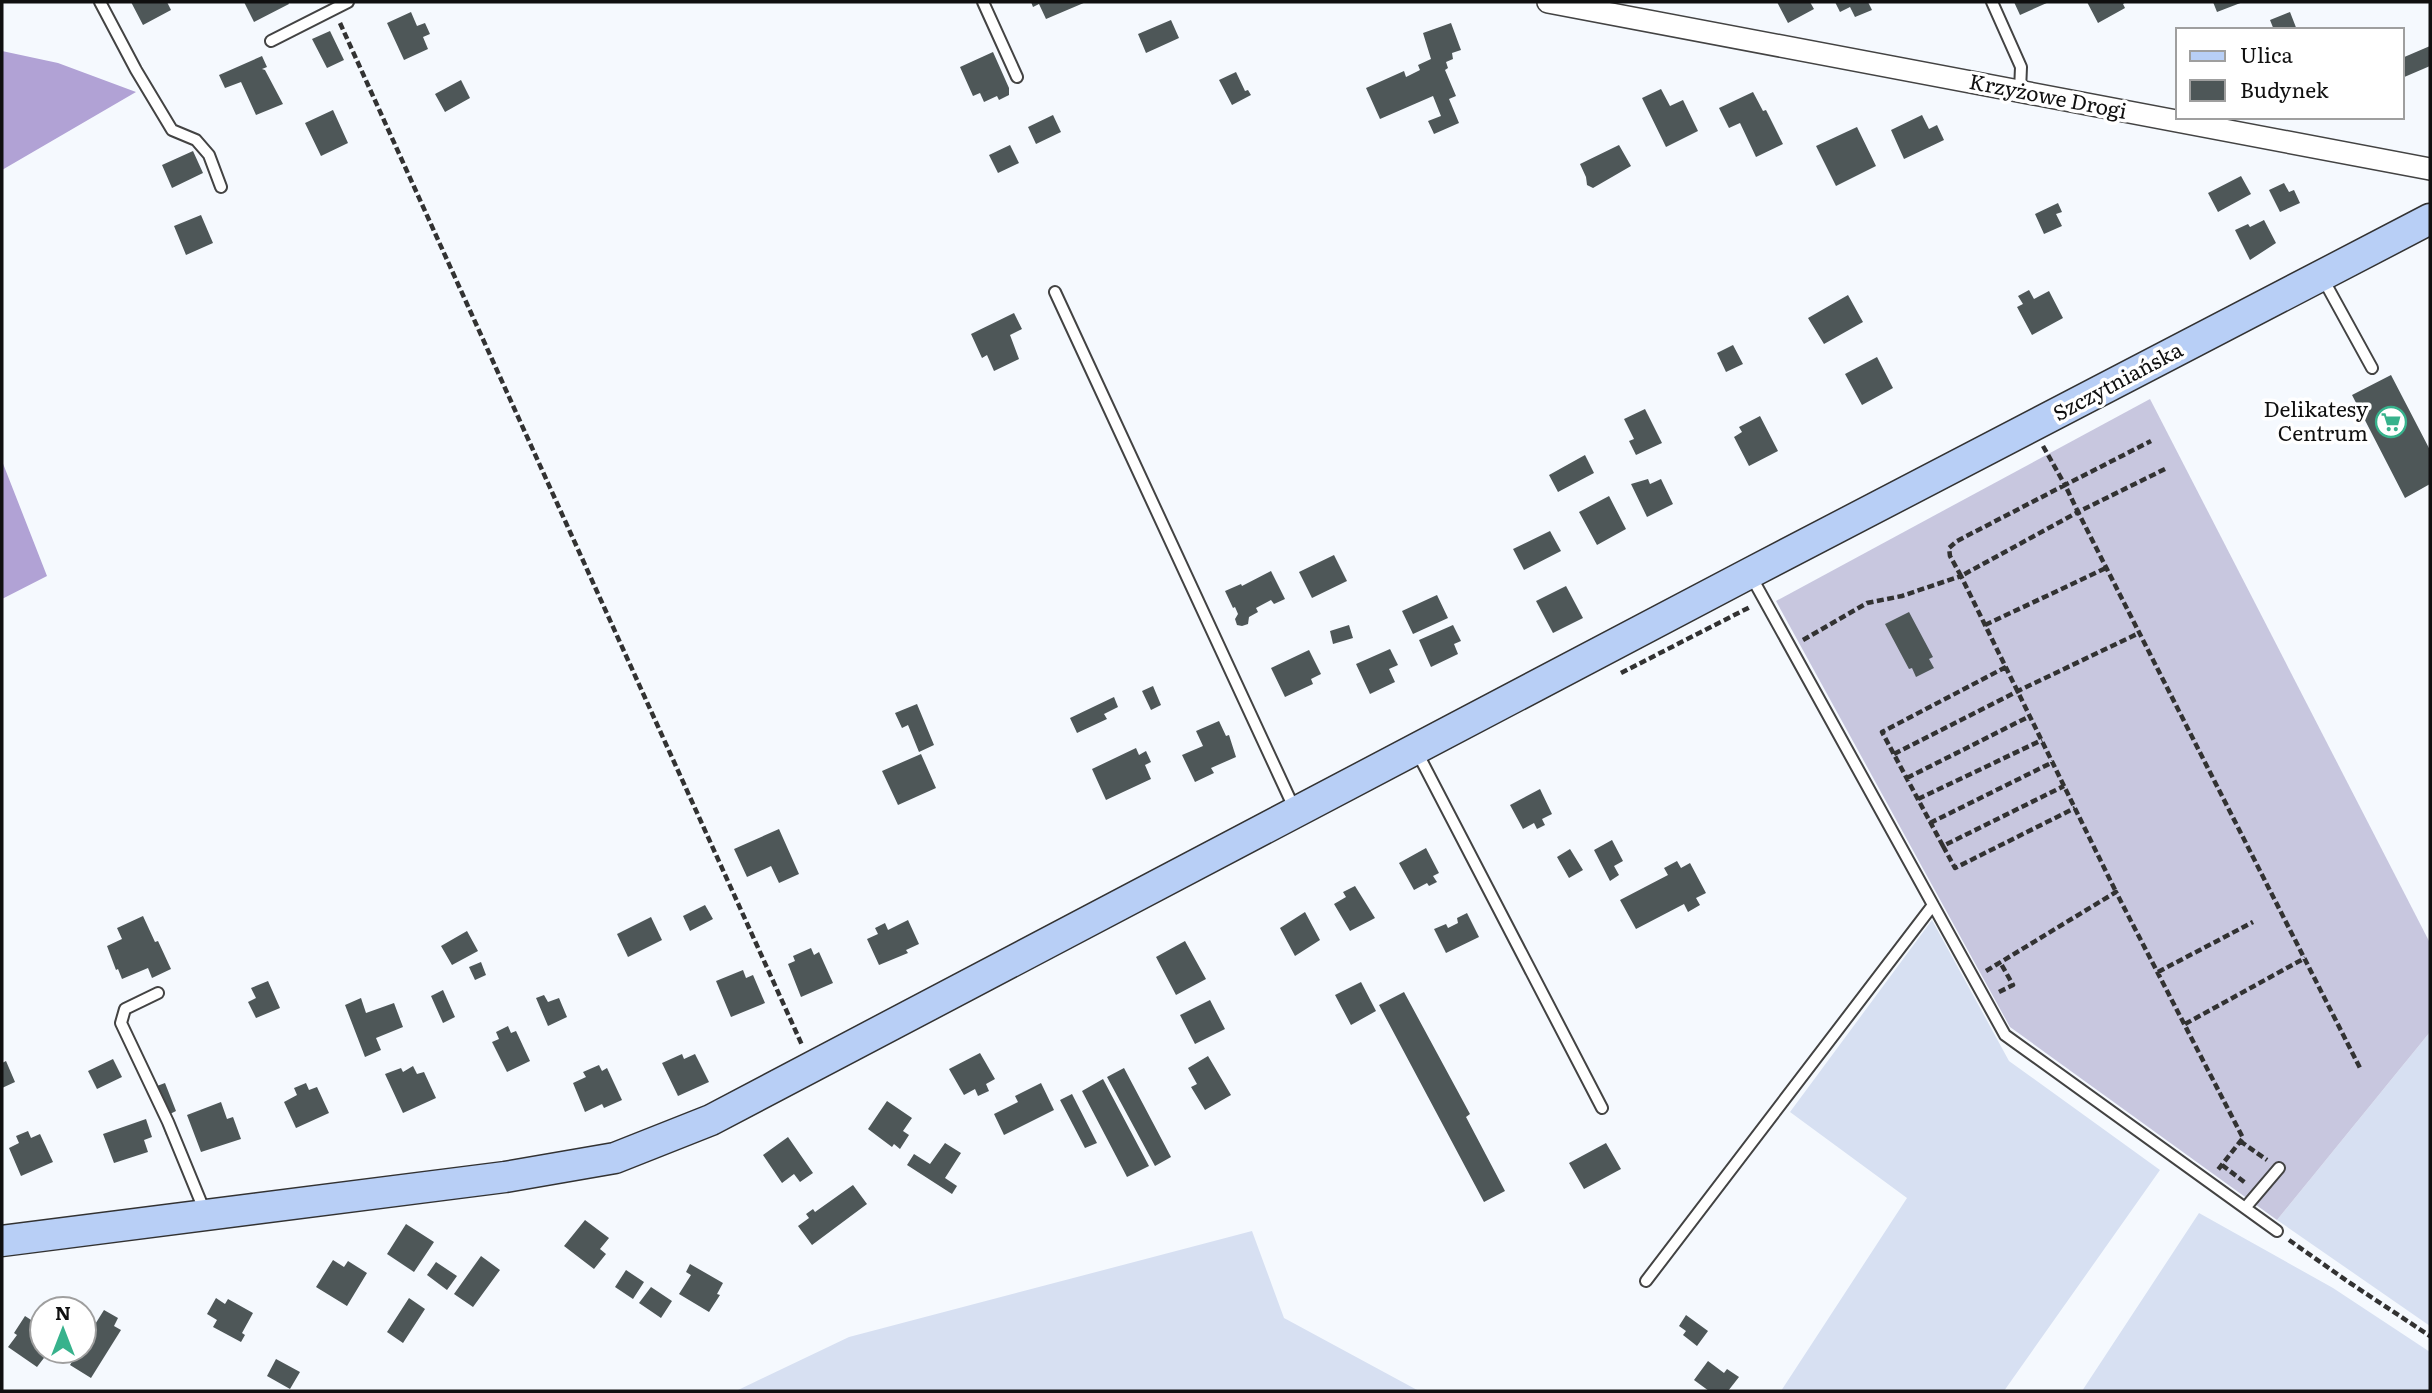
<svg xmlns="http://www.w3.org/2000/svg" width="2432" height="1393" font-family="Literata,serif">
<rect width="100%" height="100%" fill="#f5f9fe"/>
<path fill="#d7e0f2" d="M1932,920l77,141 151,109 -156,221h-223l126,-193 -117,-86z
M2430,1032v294l-153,-106z
M2199,1213l134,75 97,64v39h-348z
M1252,1231l32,87 135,73h-683l113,-54z"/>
<path fill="#b1a2d5" d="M2,51l56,12 78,29 -134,78z
M2,461l45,115 -45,23z"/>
<path fill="#c8c7df" d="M2150,399l280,544v89l-153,188 -267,-193 -234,-426z"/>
<path fill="#4e5758" d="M131,2h36l4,8 -28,15z
M244,2h44l1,2 -35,18z
M1031,2h55l-40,17 -7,-15 -6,3z
M1777,2h33l4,7 -26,14z
M1835,2h33l4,8 -17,7 -5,-10 -10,5z
M2014,2h35l-29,13z
M2087,2h39l-3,2 2,4 -27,15z
M2213,2h30l-26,10z
M411,12l6,14 8,-3 5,11 -7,3 5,12 -24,11 -17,-37z
M2290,12l7,18h-23l-4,-10z
M1171,20l8,18 -33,15 -8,-19z
M1451,23l10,27 -9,3 1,6 -7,3 2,6 -3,2 11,26 -7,3 10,24 -25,11 -6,-13 13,-5 -8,-20 -53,23 -14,-31 38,-17 2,6 14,-7 -2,-5 13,-6 -8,-26z
M330,31l14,29 -17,8 -15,-29z
M2430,46v20l-28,12v-20z
M993,52l16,36v7l-10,5 -2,-4 -13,6 -4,-9 -7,3 -13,-29z
M262,56l5,11 -5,2 3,1 18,34 -27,11 -15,-33 -16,6 -6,-13z
M1236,72l9,19 3,-1 3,5 -19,10 -13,-25z
M461,80l9,18 -25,14 -10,-18z
M1661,89l9,17 13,-6 15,31 -32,16 -24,-49z
M1753,92l10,19 3,-1 17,34 -27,13 -16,-34 -11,5 -10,-20z
M333,110l15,33 -27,13 -16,-33z
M1053,115l8,17 -25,12 -8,-17z
M1922,115l7,14 8,-4 7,15 -40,19 -13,-29z
M1857,127l19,39 -40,20 -20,-40z
M1010,145l9,18 -21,10 -9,-18z
M1619,145l12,21 -38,22 -6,-3 -1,-8 -6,-13z
M193,151l10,22 -31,15 -10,-23z
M2241,176l10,18 -33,18 -10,-19z
M2284,183l5,9 5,-2 6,13 -20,9 -11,-22z
M2058,203l4,9 -6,2 6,12 -18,8 -9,-20z
M201,215l12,28 -27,12 -12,-29z
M2264,220l12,23 -26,17 -15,-30 13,-6 2,3z
M2029,290l5,9 15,-8 14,27 -31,17 -15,-28 6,-3 -5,-8z
M1848,295l15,27 -39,22 -16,-26z
M1014,313l8,16 -12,6 9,24 -25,12 -7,-16 -5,3 -11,-24z
M1733,345l10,19 -17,8 -9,-19z
M1877,357l16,31 -31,17 -17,-31z
M2391,375l39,75v34l-25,14 -53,-103z
M1645,409l17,34 -26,12 -7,-14 5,-2 -10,-20z
M1760,416l18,35 -29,15 -15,-29 8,-5 -3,-5z
M1585,455l9,18 -36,19 -9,-17z
M1648,479l2,5 11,-5 12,25 -26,13 -16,-33z
M1609,496l17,33 -29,16 -18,-33z
M1550,531l11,20 -37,19 -11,-21z
M1334,555l13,26 -35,17 -13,-26z
M1271,571l14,28 -11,5 -3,-4 -15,8 2,4 -9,5 -1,7 -6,2 -5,-1 -2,-6 3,-5 -3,-7 -2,1 -8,-17 16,-7 1,2z
M1566,586l17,32 -30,15 -17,-32z
M1437,595l11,23 -35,16 -11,-23z
M1909,612l24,45 -4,2 5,9 -18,9 -4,-9 -3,1 -24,-45z
M1349,625l4,13 -20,6 -3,-13z
M1453,625l8,16 -7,3 4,10 -27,13 -12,-27z
M1390,649l8,16 -9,4 6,13 -25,12 -14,-30z
M1309,650l12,24 -10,5 2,5 -28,13 -14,-29z
M1153,686l8,19 -10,5 -9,-19z
M1114,697l4,10 -14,7 3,5 -30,14 -7,-15z
M917,704l17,41 -15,7 -11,-27 -6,3 -7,-15z
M1219,721l7,15 3,-1 7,22 -25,11 3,5 -19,9 -13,-27 21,-9 -7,-15z
M1136,748l3,7 7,-4 5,11 -6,3 6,14 -45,21 -14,-31z
M921,754l15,34 -38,17 -16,-34z
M1540,789l12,25 -10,5 3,6 -8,4 -3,-6 -11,6 -13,-24z
M779,829l20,45 -20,9 -8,-17 -24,11 -13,-28z
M1612,840l11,21 -9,5 5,9 -9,6 -16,-31z
M1426,848l13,25 -6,3 4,6 -8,4 -2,-3 -13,7 -15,-27z
M1570,849l13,21 -14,8 -12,-21z
M1677,861l4,7 9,-5 16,30 -10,5 4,7 -12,7 -4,-8 -48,25 -16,-29 48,-25 -4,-7z
M1355,886l20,32 -25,13 -16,-27 12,-7 -3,-5z
M705,905l8,14 -23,12 -7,-15z
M1305,912l15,28 -25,16 -15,-28z
M1467,913l12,24 -33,16 -12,-24 12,-5 2,4 10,-5 -1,-5z
M143,916l12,26 3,-1 13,28 -19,9 -4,-10 -26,11 -4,-10 -2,1 -9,-24 15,-7 -5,-11z
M651,917l11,23 -34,17 -11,-23z
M908,920l11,24 -13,6 2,3 -29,12 -12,-26 11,-5 -3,-6 10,-5 3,7z
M467,931l11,20 -26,14 -11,-19z
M1185,941l21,38 -30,16 -20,-38z
M811,948l3,7 5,-3 14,31 -32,14 -13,-33 7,-3 -2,-5z
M481,962l5,13 -11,5 -6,-13z
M743,970l3,8 7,-3 12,28 -34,14 -15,-36z
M268,981l12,27 -24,10 -8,-16 8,-4 -5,-10z
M1361,982l15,29 -25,14 -16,-30z
M443,990l12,27 -12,6 -12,-27z
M1404,992l66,122 -4,3 39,74 -21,11 -105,-197z
M544,995l4,7 11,-4 8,19 -19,9 -12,-28z
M361,998l5,15 28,-10 9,24 -27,11 5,12 -16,7 -20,-52z
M1210,1000l15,29 -30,15 -15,-29z
M508,1026l3,7 5,-2 14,30 -23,11 -15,-30 7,-3 -3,-7z
M980,1053l15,26 -9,5 3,7 -11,5 -3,-7 -11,6 -15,-26z
M682,1054l2,5 11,-5 14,28 -31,14 -16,-33z
M1208,1056l23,39 -26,15 -14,-23 6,-3 -9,-16z
M113,1059l9,18 -25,12 -9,-18z
M6,1061l9,21 -13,6v-25z
M599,1065l3,6 5,-3 15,32 -18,8 -2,-4 -17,8 -12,-29 13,-6 -3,-5z
M413,1066l4,8 7,-2 12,26 -33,15 -18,-39 16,-6 2,4z
M1124,1068l47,89 -16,9 -48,-89z
M1103,1079l46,87 -22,11 -45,-86z
M165,1083l11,28 -6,3 7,18 -11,3 -17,-46z
M306,1083l3,7 8,-3 12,26 -33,15 -12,-26 13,-7 -3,-7z
M1041,1083l13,27 -50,25 -10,-21 24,-12 -3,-6z
M1072,1094l25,49 -12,5 -25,-48z
M887,1101l25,17 -9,13 6,4 -9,14 -6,-5 -2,3 -24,-18z
M221,1102l6,17 6,-2 8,22 -40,13 -14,-37z
M146,1119l6,18 -8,3 4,12 -34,11 -11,-29z
M28,1131l3,7 9,-4 13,28 -32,14 -12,-28 10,-5 -3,-7z
M788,1137l25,36 -13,9 -6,-8 -12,9 -19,-28z
M945,1143l16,10 -16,25 12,8 -5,8 -45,-29 7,-11 16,10z
M1606,1143l15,26 -37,20 -15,-26z
M853,1185l14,19 -55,41 -14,-19 11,-8 -3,-4 7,-5 2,3z
M585,1220l24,18 -9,11 6,5 -12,15 -30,-23z
M406,1224l28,18 -20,30 -27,-18z
M481,1256l19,14 -27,37 -19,-13z
M333,1260l11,7 4,-6 19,12 -20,33 -31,-19z
M436,1262l21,14 -10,14 -20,-15z
M690,1264l33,19 -6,11 3,1 -11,17 -30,-18 12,-19 -5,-3z
M626,1270l18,12 -11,17 -18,-12z
M651,1287l21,14 -11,17 -22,-15z
M216,1298l9,6 3,-5 25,14 -11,20 3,2 -4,7 -28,-15 4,-7 -10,-6z
M409,1298l16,11 -22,34 -16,-11z
M104,1310l14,8 -4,8 7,4 -30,48 -21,-13 8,-14h6v-9z
M1686,1315l22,16 -11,15 -14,-11 3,-4 -7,-5z
M25,1316l17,11 -1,24 6,3 -10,13 -29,-20 9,-12 -3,-2z
M276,1359l24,13 -10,17 -23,-13z
M1708,1361l16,12 3,-4 12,8 -11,14h-19l-15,-11z"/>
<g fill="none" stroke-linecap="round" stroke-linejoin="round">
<g stroke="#434343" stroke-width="14">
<path id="lane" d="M100,2l36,68 36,60 24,10 13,15 12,32
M983,2l34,75
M1992,2l29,65 -1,24
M271,41l77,-39
M2322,277l50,91
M1055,292l240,518
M1751,576l254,459 272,196
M1417,752l185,356
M158,993l-33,16 -4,14 47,99 37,90
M2245,1208l34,-40
M1646,1281l287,-376"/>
</g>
<g stroke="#434343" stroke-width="24">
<path id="street" d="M1548,2l882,167"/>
</g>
<g stroke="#323232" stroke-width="33">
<path id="secondary" d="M2,1241l503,-64 110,-19 96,-38 1039,-547 680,-354"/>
</g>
<path stroke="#323232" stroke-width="4.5" stroke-dasharray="7 3.5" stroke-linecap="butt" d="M340,23l462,1022
M2043,446l22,39 86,-44
M2165,469l-87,43 -13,-27 -108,56 -8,7 1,8 11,20 117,-64 282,556
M1985,625l121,-57
M1803,640l64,-37 35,-7 59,-20 155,316
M2006,667l-124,65 61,114 121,-60
M1621,673l129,-66
M1894,754l124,-63 121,-58
M1907,778l123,-62
M1918,799l124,-59
M1930,823l123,-61
M1943,846l12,22 120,-60
M1986,971l130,-79 127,246 -26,33
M2158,972l95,-50
M1999,992l14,-7 -13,-23
M2185,1024l120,-66
M2240,1141l27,19
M2222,1165l25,19
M2289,1240l61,43 80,53"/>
<use href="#lane" stroke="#fff" stroke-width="10"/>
<use href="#street" stroke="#fff" stroke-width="21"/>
<use href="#secondary" stroke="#b8cff6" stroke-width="30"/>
</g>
<defs>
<g id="supermarket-ring" transform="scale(1.575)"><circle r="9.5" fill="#fff" stroke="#37b28c" stroke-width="1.5"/><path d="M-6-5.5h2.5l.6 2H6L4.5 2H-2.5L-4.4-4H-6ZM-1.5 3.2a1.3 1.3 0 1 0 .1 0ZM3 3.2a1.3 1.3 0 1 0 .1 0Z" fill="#37b28c"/></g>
</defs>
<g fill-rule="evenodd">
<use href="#supermarket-ring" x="2391" y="422"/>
</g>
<g text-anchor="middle" stroke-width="7" stroke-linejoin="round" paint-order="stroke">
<g font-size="21" fill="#101010" stroke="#fff">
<text transform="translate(2048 97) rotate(11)" y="7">Krzyżowe Drogi</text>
<text transform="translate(2118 382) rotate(-28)" y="7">Szczytniańska</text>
</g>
<g font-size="21" fill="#101010" stroke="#fff" text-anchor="end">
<text x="2368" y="417">Delikatesy<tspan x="2368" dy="24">Centrum</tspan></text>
</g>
</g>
<rect width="2432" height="1393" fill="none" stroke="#101010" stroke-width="7"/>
<rect x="2176" y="28" width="228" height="91" fill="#ffffff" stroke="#9f9f9f" stroke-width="2"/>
<rect x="2190" y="51" width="35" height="10" fill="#b8cff6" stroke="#9f9f9f" stroke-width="2"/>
<text x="2240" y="63" font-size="21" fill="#101010">Ulica</text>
<rect x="2190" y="80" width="35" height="21" fill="#4e5758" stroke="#9f9f9f" stroke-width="2"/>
<text x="2240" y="98" font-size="21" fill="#101010">Budynek</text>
<g transform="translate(63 1330)"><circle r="33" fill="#ffffff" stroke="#9f9f9f" stroke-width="2"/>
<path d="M0-5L12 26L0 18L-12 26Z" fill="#37b28c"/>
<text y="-10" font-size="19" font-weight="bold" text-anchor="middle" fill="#101010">N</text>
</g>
</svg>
